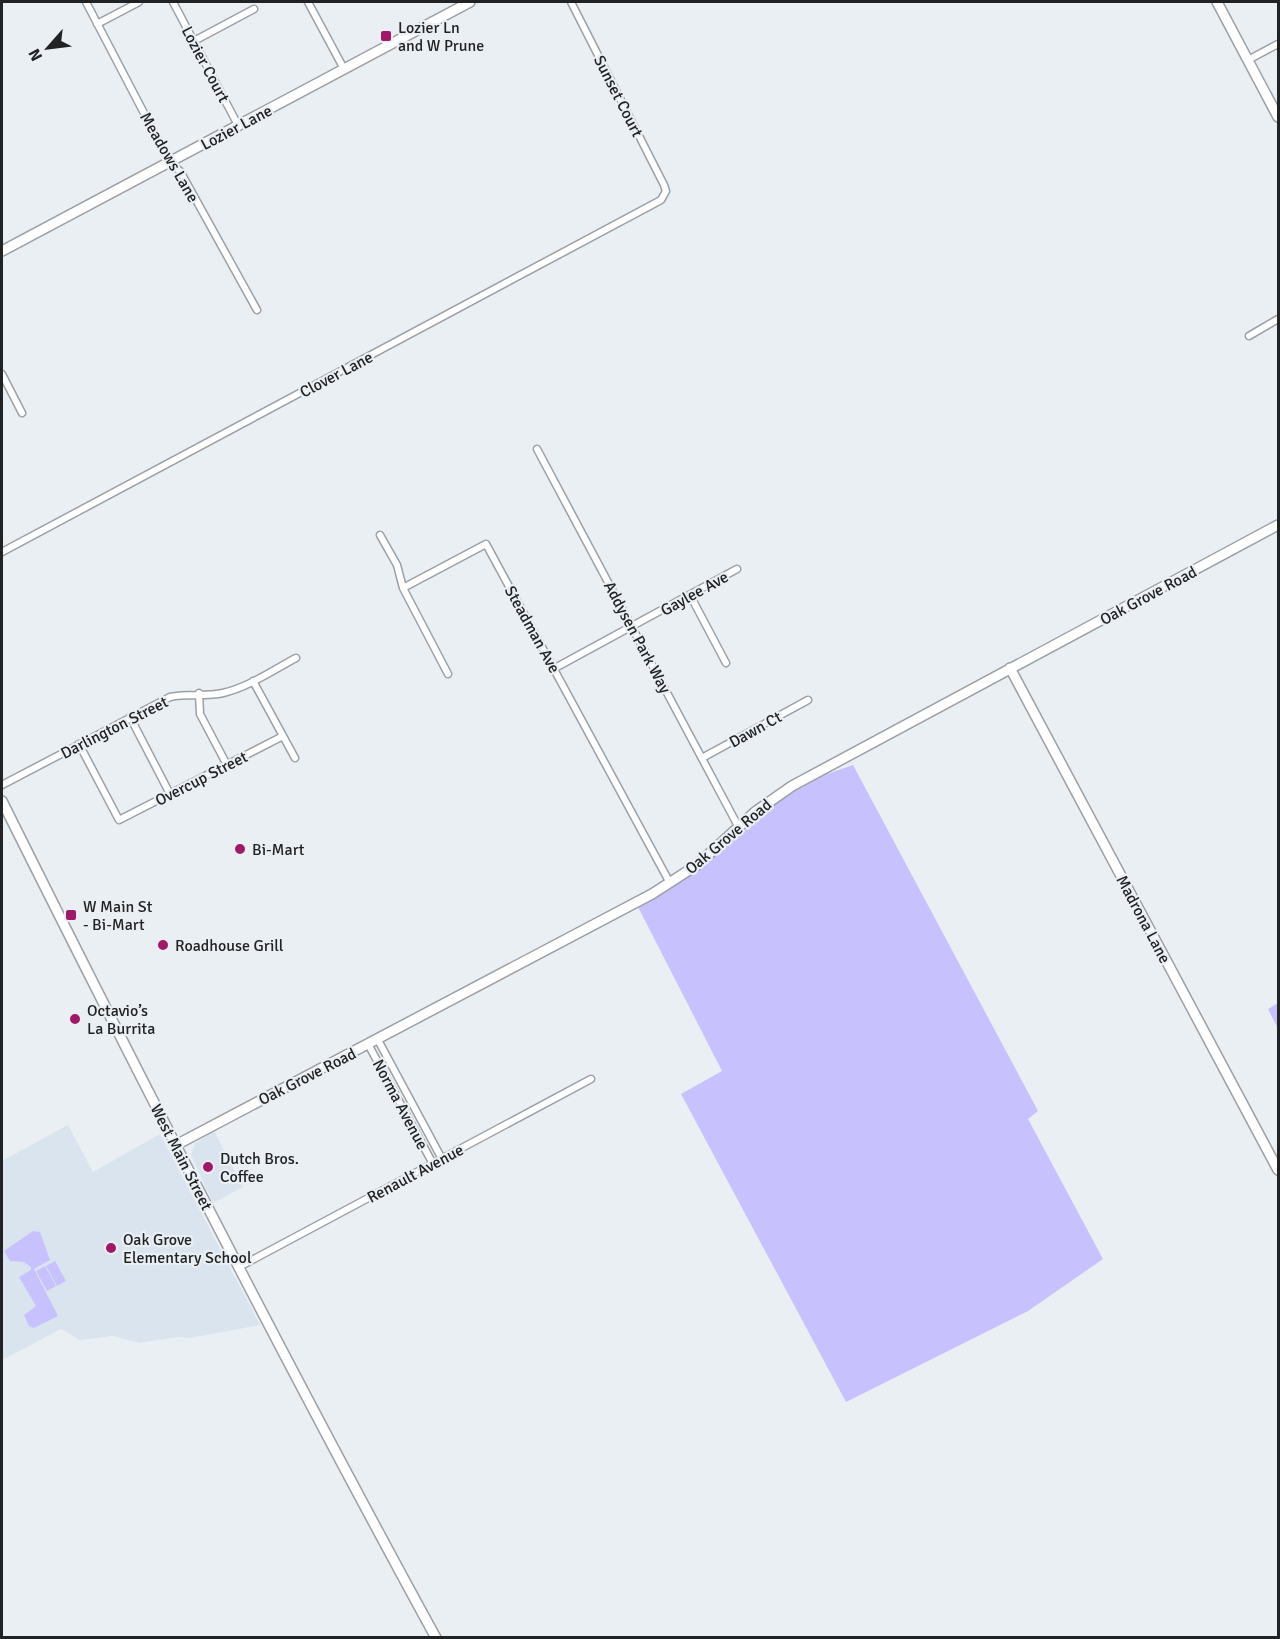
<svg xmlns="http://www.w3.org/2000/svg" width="1280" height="1639" font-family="Signika,sans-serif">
<rect width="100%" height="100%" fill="#eaeff4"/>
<path fill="#d9e4ee" d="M68,1125l25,47 67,-38 100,191 -70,13 -13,-1 -38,6 -26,-7 -33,4 -19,-11 -59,31v-199z
M214,1131l29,56 -30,16 -22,-48 4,-11z"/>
<path fill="#c7c1fd" d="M853,765l185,346 -10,8 75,140 -75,52 -182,91 -165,-308 41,-23 -86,-168 47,-28 109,-89z
M1278,1003v26l-10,-20z
M33,1231l7,1 10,28 -16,9 24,47 -24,12 -5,-2 -5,-11 12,-9 -17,-29 12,-7v-3l-7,-5 -14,-1 -6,-10z
M55,1261l11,20 -9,5 -11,-20z
M45,1266l11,20 -9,5 -11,-20z"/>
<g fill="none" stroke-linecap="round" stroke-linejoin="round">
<g stroke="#9ba0a5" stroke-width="9">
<path id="street" d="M86,2l84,161 10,8 77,139
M173,2l66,125
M308,2l36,67
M97,24l42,-22
M194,41l60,-32
M1248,60l30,-16
M1249,336l29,-17
M2,374l20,39
M537,449l201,377
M380,535l17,30 6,23
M2,552l659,-352 5,-9 -2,-6 -93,-183
M690,595l36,68
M555,668l182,-99
M448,674l-45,-86 83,-44 184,339
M253,681l42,77
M199,693l1,21 27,51
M130,717l40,77
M79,744l40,76 164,-84
M702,758l106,-58
M2,785l168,-88c18,-4 36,0 53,-4 26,-6 50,-23 73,-35
M378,1040l64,119
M368,1044l65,120
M239,1267l352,-188"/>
</g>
<g stroke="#9ba0a5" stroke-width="12">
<path id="secondary" d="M1217,2l61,115
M2,251l468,-249
M1010,668l268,502
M2,801c140,281 283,561 434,837
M176,1145l476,-251 45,-29 58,-53 37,-26 486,-261"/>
</g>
<use href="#street" stroke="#fff" stroke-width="6"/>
<use href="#secondary" stroke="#fff" stroke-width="9"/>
</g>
<g fill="#9f1968" stroke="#eaeff4" stroke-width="2">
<rect x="380" y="30" width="12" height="12" rx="3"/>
<circle cx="240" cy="849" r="6"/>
<rect x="65" y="909" width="12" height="12" rx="3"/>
<circle cx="163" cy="945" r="6"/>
<circle cx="75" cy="1019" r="6"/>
<circle cx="208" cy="1167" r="6"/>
<circle cx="111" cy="1248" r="6"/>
</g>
<g text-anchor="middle" stroke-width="4.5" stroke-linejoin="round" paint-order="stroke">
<g font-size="16" fill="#202224" stroke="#eaeff4" text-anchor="start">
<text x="398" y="33">Lozier Ln<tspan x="398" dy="18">and W Prune</tspan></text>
<text x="252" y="855">Bi-Mart</text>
<text x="83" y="912">W Main St<tspan x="83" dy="18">- Bi-Mart</tspan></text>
<text x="175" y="951">Roadhouse Grill</text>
<text x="87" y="1016">Octavio’s<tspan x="87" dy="18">La Burrita</tspan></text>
<text x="220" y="1164">Dutch Bros.<tspan x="220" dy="18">Coffee</tspan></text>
<text x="123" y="1245">Oak Grove<tspan x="123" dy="18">Elementary School</tspan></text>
</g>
<g font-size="16" fill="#202224" stroke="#eaeff4">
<text transform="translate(206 64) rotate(62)" y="6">Lozier Court</text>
<text transform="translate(619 96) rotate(63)" y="6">Sunset Court</text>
<text transform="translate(236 127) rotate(-28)" y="6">Lozier Lane</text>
<text transform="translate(170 157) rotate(60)" y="6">Meadows Lane</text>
<text transform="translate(336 374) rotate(-28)" y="6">Clover Lane</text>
<text transform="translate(694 593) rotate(-29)" y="6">Gaylee Ave</text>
<text transform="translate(1148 595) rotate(-28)" y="6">Oak Grove Road</text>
<text transform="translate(533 629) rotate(61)" y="6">Steadman Ave</text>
<text transform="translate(638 637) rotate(62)" y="6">Addysen Park Way</text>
<text transform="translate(114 727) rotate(-27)" y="6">Darlington Street</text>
<text transform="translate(755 729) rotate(-29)" y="6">Dawn Ct</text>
<text transform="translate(201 778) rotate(-27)" y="6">Overcup Street</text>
<text transform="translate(728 836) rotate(-40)" y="6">Oak Grove Road</text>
<text transform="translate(1144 919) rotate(62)" y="6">Madrona Lane</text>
<text transform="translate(307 1076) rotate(-27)" y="6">Oak Grove Road</text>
<text transform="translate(401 1104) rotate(62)" y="6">Norma Avenue</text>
<text transform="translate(182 1157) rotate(63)" y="6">West Main Street</text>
<text transform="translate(415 1173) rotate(-28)" y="6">Renault Avenue</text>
</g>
</g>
<rect width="1280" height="1639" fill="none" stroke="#202224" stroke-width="6"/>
<g transform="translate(48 48) rotate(242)" stroke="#eaeff4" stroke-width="4.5" paint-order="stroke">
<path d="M0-4.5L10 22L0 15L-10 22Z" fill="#202224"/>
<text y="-9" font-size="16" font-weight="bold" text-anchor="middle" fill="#202224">N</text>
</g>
</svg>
